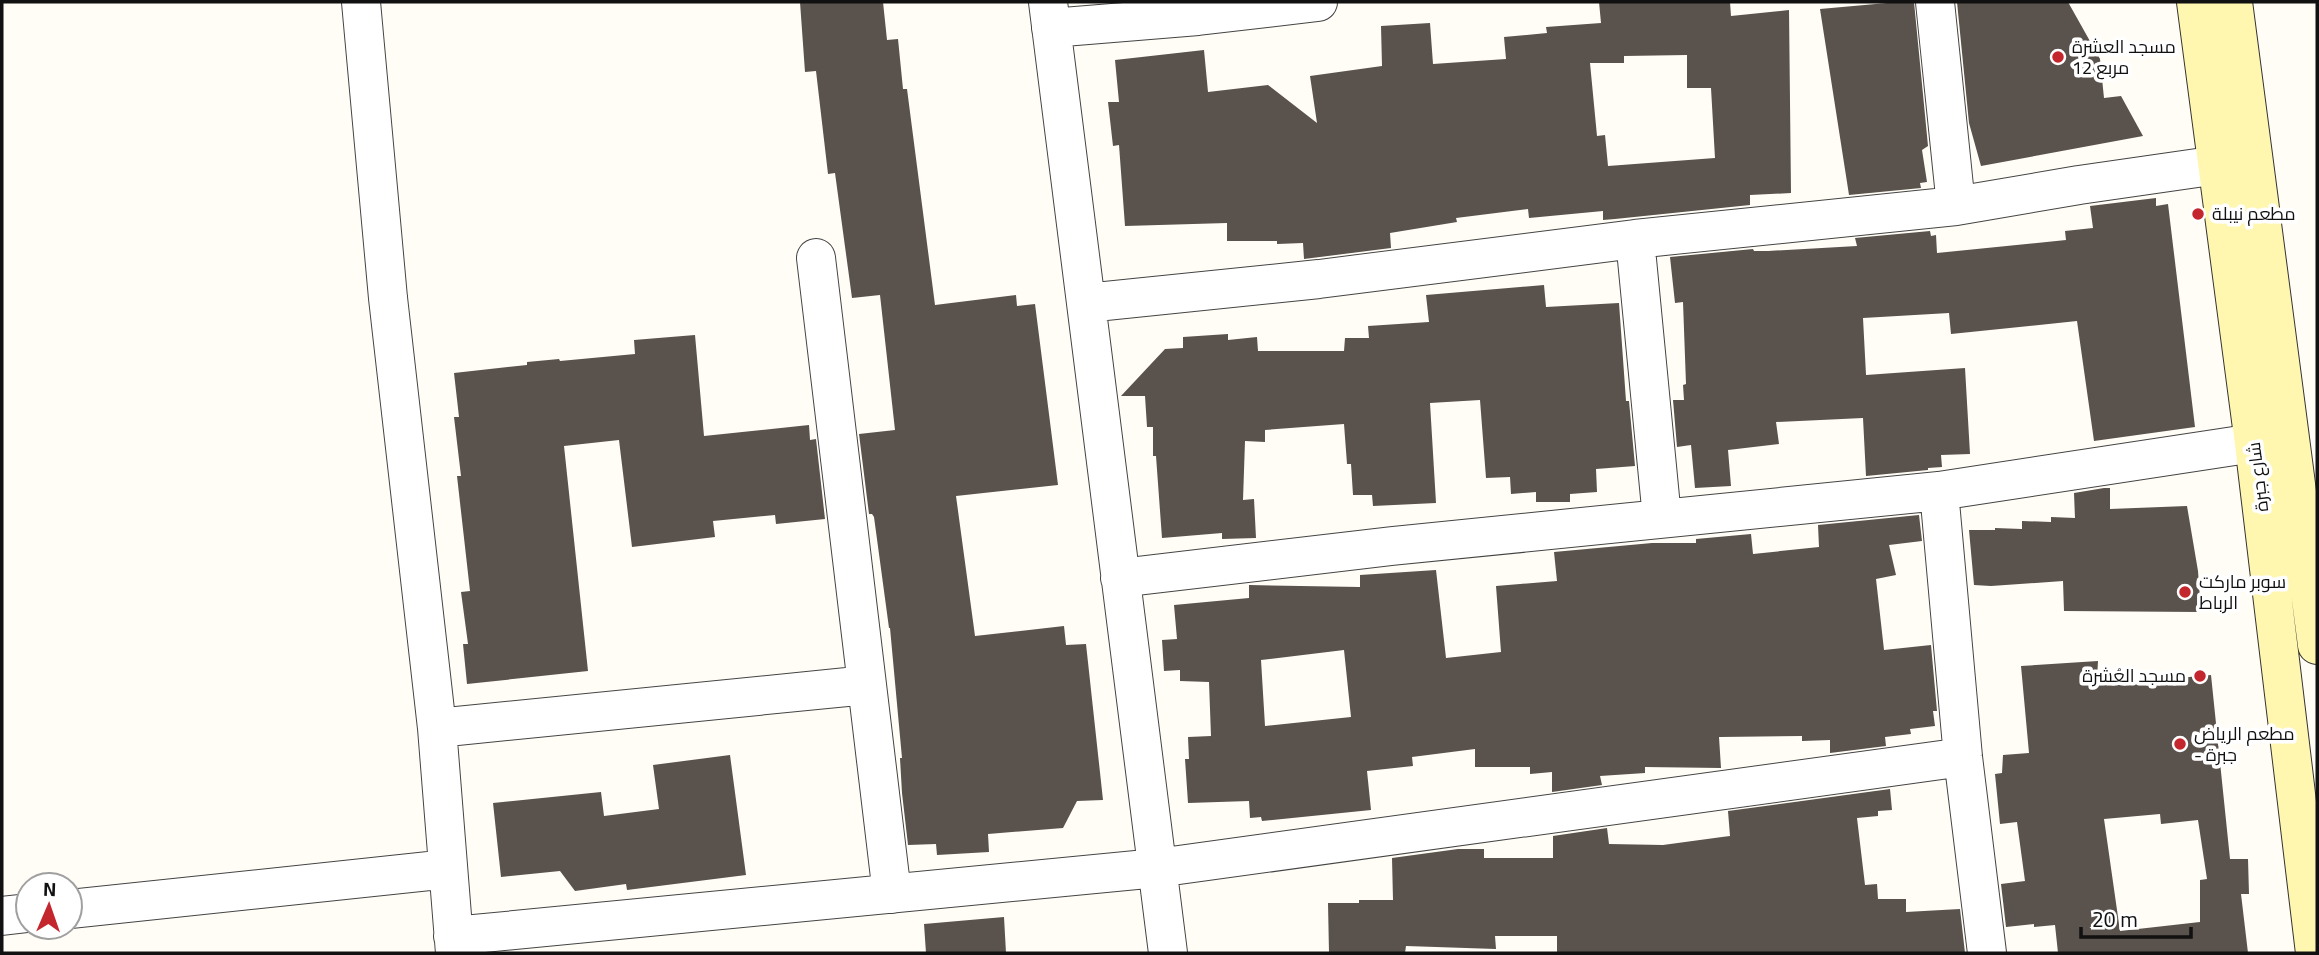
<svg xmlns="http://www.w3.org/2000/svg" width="2319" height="955" font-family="Georgia,Cairo,serif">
<rect width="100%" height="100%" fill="#fffdf5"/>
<path fill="#5a524d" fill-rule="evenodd" d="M800,2h83l4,38 11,-1 5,50h4l28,216 81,-10 1,11 18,-2 23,181 -102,11 19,140 89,-10 2,19 20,-1 17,156 -26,1 -14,27 -75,6 1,18 -52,3 -1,-11 -28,1 -6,-52 -2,-35h2l-12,-130h-1l-15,-111 -2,-3h-3l-10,-80 36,-4 -15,-135 -28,3 -17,-125 -7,1 -12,-103 -11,1z
M1599,2h131l1,14 58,-6 2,183 -41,2v10l-135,14 -12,1v-9l-74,7 -1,-9 -72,9 1,4 -67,11 1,15 -87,11 -1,-16 -26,1v-3h-50v-18l-102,3 -6,-81 -6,1 -5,-44h11l-4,-42 89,-10 4,42 60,-7 49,38 -7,-47 72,-10 -1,-40 49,-3 3,41 73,-5 -2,-22 43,-4 -1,-6 55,-4zM1687,55v33h24l4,70 -107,8 -3,-31 -8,1 -7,-73h34v-7z
M1898,2h16l14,144 -6,4 5,32 -7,1 1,5 -72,7 -29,-186z
M1957,2h111l32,57 4,39 17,-2 22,40 -162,30 -12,-43z
M2156,198v8l12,-2 27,223 -101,14 -17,-120 -126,13 -2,-21 -86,5 3,57 99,-7 5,86 -29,1 1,12 -14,1v2l-62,6 -3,-58 -87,4 3,22 -51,6 3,36 -36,2 -4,-43 -14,2 -4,-47h11l-1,-15 3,-1 -3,-82 -8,1 -5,-46 83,-8 1,2h14l89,-5 -2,-8 75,-7 1,5 5,-1 1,18 129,-13 -1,-9 28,-3 -3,-22z
M1544,285l2,22 73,-4 7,98h3l6,65 -39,3 1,23 -27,2v8h-34v-10l-25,2 -1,-17 -24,1 -6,-78 -50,3 6,100 -63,3 -1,-11h-19l-2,-31h-4l-3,-40 -79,6v12l-20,-1 -2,59 11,-1 2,39 -34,1v-6l-60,5 -6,-82h-3v-29h-6l-2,-31h-24l44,-47 18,-1v-11l45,-3v6l29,-3 1,14h86l1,-13h24l-1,-12 61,-4 -3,-27z
M695,335l9,101 105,-11 1,15 6,-1 9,80 -49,5 -1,-9 -62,6 2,16 -83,10 -13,-107 -55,6 24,225 -121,13 -4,-40h5l-7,-52 9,-1 -13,-115h4l-7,-59h5l-5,-44 73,-8v-3l32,-3 1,2 75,-7 -1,-14z
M2104,488h6v21l77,-3 11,65 3,41 -137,-1 -1,-30 -72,5 -17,-1 -5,-55h26v-2l27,1v-8l29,1v-5l24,1 -1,-25z
M1919,515l3,26 -33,4 7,30 -20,4 8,71 47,-5 6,66h-4l2,15 -25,3 1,5 -26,3 1,9 -56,7v-13l-28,1v-5l-83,1 2,31 -76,-1v6l-45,3 2,9 -50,7v-20l-22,2v-7h-55v-18l-63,8 1,9 -46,5 4,39 -109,11 -1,-4 -11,1 -1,-17 -61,2 -3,-44h4l-1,-22 23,-1 -2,-54 -29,-1v-11l-16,1 -2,-31 15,-1 -3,-34 75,-7v-13l111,2v-12l76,-5 10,88 55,-6 -5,-66 61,-5 -3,-29 98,-9h44v-4l55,-5 2,20 66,-7 -1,-22zM1344,650l7,67 -86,9 -4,-66z
M2098,661l-1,18h5v6l109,-10 19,184h18l1,35h-8l7,59h-190l-3,-28 -21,2v-3l-28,3 -5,-43 24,-3 -8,-59 -17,2 -5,-50 7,-1 1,-18 26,-2 -8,-87zM2160,814l1,10 37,-4 9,59 -7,1v42l-80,9 -16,-112z
M730,755l16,120 -119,15 -1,-6 -51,7 -15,-20 -59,6 -8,-74 108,-11 3,24 55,-7 -6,-44z
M1890,789l2,21 -14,1v5l-21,2 8,67 12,-1 1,15h28v13l54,-3 5,44h-408v-17h-62l1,13 -90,-3 -1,7h-76l-1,-50h31v-3h34l-1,-42 66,-9h26v9h69v-22l54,-8 2,16 54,1 59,-8 8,-1 -2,-25z
M1004,917l2,36h-80l-2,-29z"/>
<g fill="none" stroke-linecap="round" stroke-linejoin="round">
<g stroke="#444" stroke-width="40">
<path id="street" d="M361,2l27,296 49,430 18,225
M1048,2l120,951
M1935,2l21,204
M1051,28l147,-12 120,-14
M1635,239l27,279
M816,258l76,636
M1086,303l233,-24 316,-40 321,-33 123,-21 139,-20
M1939,491l24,266 24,196
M1120,578l272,-32 547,-55 315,-48
M437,728l430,-43
M70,909l378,-40
M2,916l26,-3
M453,936l704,-68 806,-111"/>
</g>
<g stroke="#333" stroke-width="40">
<path id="secondary" d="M2196,2l58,441 61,510
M2233,2l84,643"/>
</g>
<use href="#street" stroke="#fff" stroke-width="38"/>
<use href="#secondary" stroke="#fff6b0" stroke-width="38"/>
</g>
<g fill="#c4262e" stroke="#fff" stroke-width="2.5">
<circle cx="2058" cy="57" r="7"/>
<circle cx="2198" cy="214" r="7"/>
<circle cx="2185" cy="592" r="7"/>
<circle cx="2200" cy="676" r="7"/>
<circle cx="2180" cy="744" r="7"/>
</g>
<g text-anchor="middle" stroke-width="7" stroke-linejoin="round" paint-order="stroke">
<g font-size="18" fill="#111" stroke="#fff" text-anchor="start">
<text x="2072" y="53">مسجد العشرة<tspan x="2072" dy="21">مربع 12</tspan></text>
<text x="2212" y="220">مطعم نيبلة</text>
<text x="2199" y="588">سوبر ماركت<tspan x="2199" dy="21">الرباط</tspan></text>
<text x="2186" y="682" text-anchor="end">مسجد العُشرة</text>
<text x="2194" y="740">مطعم الرياض<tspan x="2194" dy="21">- جبرة</tspan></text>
</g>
<g font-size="18" fill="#111" stroke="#fff">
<text transform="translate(2258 477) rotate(-97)" y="6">شارع جبرة</text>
</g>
</g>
<rect width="2319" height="955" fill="none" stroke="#111111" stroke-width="7"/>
<g transform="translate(49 906) rotate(2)"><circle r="33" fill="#ffffff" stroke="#a0a0a0" stroke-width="2"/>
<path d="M0-5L12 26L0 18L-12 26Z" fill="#c4262e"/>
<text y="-10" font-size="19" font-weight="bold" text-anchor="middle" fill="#111111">N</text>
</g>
<path d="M2081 927v10h110v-10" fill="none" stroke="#111111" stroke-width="3.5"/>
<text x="2092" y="927" font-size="21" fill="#111111" stroke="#ffffff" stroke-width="5" paint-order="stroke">20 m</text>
</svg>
